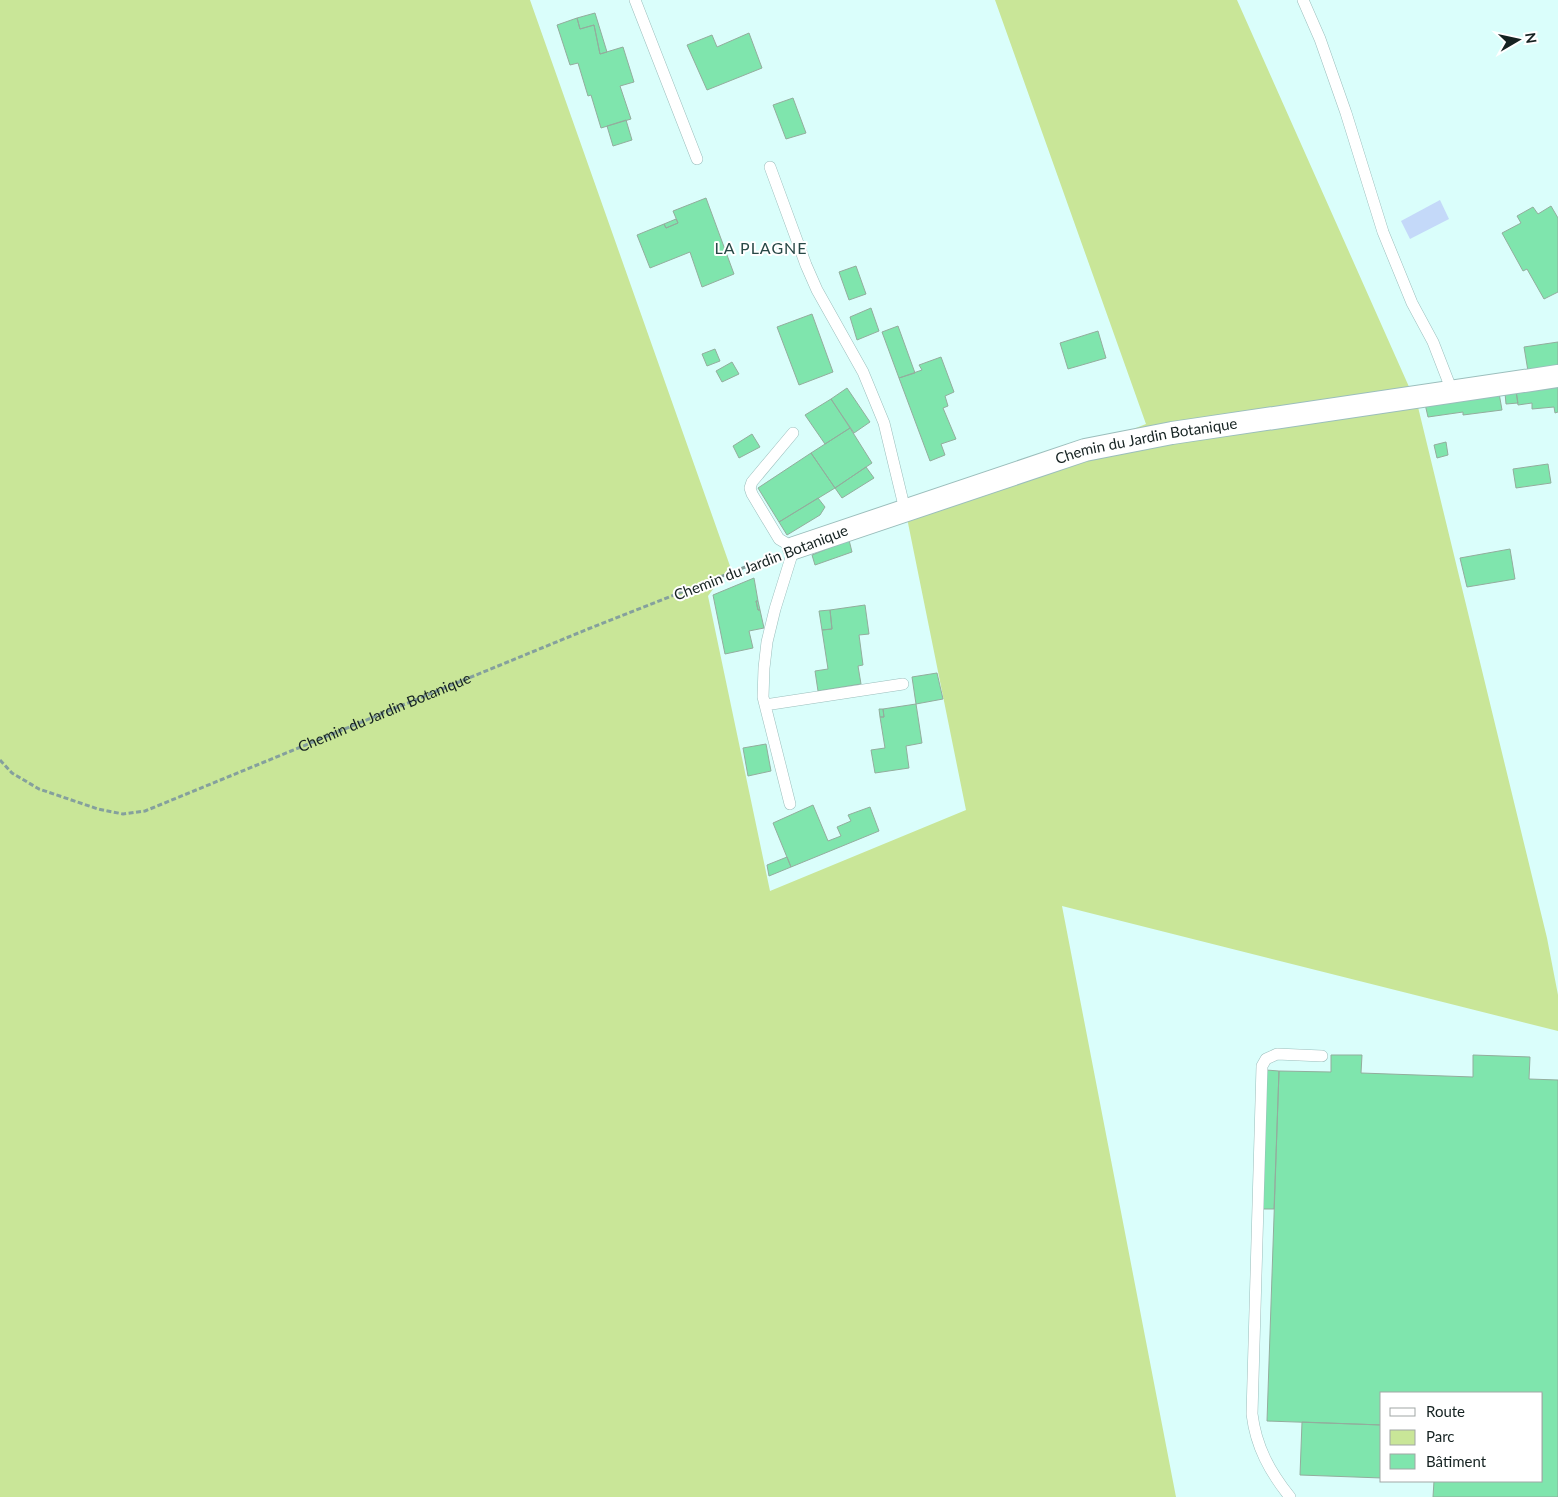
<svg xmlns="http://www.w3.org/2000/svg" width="1558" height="1497" font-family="Lato,sans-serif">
<rect width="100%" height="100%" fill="#dafefb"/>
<path fill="#c9e698" d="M0,0h530l200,566 -22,30 62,295 196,-81 -59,-292 239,-94 -151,-424h242l181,407 129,531 11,57v36l-496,-125 114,591h-1176z"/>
<path fill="#c4d9f9" d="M1440,200l9,19 -39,20 -9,-18z"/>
<path fill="#7fe5ad" stroke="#93ad9d" d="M595,13l12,39 -7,2 -6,-29 -14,4 -3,-11z
M577,18l3,11 14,-4 6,29 23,-7 11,35 -14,4 11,33 -30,9 -10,-33 -3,1 -10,-33 -8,2 -13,-40z
M749,33l13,35 -55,22 -20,-45 25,-10 5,12z
M793,98l13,35 -20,6 -13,-34z
M626,120l6,20 -19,6 -6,-20z
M706,198l28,76 -32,13 -12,-35 -40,16 -13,-33 27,-11 2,4 12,-5 -5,-12z
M1551,206l7,12v74l-14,7 -17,-30 -4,2 -21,-38 19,-10 -4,-7 16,-9 5,7z
M676,219l2,4 -12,5 -2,-4z
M856,266l10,28 -17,6 -10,-28z
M871,308l8,23 -22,9 -7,-23z
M812,314l21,58 -34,13 -22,-58z
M898,326l17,47 -16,5 -17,-46z
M1098,331l8,27 -38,11 -8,-26z
M1558,342v24l-30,5 -4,-24z
M715,349l5,12 -13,5 -5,-12z
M941,357l13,35 -9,4 3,10 -5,2 13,31 -15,5 4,11 -15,6 -31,-83 23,-8 -3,-5z
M732,362l7,12 -17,8 -6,-11z
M1558,385v27l-3,1 -1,-6 -22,2v-6l-14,2 -2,-14z
M847,388l23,34 -16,11 -23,-34z
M1516,391l2,12 -12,1 -1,-11z
M1499,393l3,17 -39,5v-3l-35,5 -3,-13z
M831,399l19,29 -25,16 -20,-29z
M850,428l22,35 -37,25 -24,-35z
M752,434l8,13 -21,11 -6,-12z
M1446,442l2,13 -11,3 -3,-13z
M811,453l24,35 -56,34 -21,-34z
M1548,464l3,19 -35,5 -3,-19z
M866,467l8,11 -32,20 -7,-10z
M818,498l7,9 -5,8 -33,20 -8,-13z
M849,540l3,12 -37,13 -3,-10z
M1510,549l5,30 -48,8 -7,-29z
M754,578l4,23h-2l2,9h2l4,18 -15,3 4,17 -28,6 -12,-59z
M756,601h2l2,9h-2z
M865,605l4,29 -10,1 4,30 -5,1 3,18 -43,7 -3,-20 13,-2 -6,-39 10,-1 -2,-19z
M830,610l2,19 -10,1 -3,-19z
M937,673l6,26 -27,5 -4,-27z
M916,704l6,39 -16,3 3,22 -34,5 -4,-23 14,-2 -5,-31h4l-1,-8z
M879,709h4l1,8h-4z
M766,744l5,27 -23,5 -5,-28z
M813,805l15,36 13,-5 -4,-9 14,-6 -3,-6 22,-8 9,24 -88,36 -18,-44z
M787,857l4,10 -22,9 -2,-11z
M1331,1055h31l-1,18 112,4v-22l57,2 -1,22 29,1v417h-125l1,-16h108v-88h-160v32l-115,-4 12,-350 52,1z
M1266,1070l13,1 -5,138h-13z
M1302,1422l80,3v53l-82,-3z"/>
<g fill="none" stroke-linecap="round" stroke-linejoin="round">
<g stroke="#9bbebc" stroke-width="12">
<path id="service" d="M635,0l62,159
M1303,0l17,39 26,74 37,119 29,71 21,39 19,49
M770,167l36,98 11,25 46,82 21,51 21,87
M765,705l138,-21
M790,804l-27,-107 1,-29 3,-26 8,-33 19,-61 -15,-9 -27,-45 -2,-6 2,-6 41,-49
M1290,1497c-20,-25 -34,-50 -38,-83l10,-348 4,-7 11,-5 45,2"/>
</g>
<g stroke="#9bbebc" stroke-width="24">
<g id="minor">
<path id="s2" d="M794,548l291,-98 87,-17 386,-57"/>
</g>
</g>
<path stroke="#85a09d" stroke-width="3" stroke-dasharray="5 2.5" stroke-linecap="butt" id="s1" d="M0,760l12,13 27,16 59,20 25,5 22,-3 443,-182 180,-71"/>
<use href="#service" stroke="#fff" stroke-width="11"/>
<use href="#minor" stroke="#fff" stroke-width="22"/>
</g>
<g text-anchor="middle" stroke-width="4" stroke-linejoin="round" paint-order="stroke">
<g font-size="15" fill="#152221" stroke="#fff">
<text dy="5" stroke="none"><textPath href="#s2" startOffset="369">Chemin du Jardin Botanique</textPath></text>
<text transform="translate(761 563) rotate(-21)" y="5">Chemin du Jardin Botanique</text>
<text dy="5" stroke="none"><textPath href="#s1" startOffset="418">Chemin du Jardin Botanique</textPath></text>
</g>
<g font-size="16" letter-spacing="1" fill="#284846" stroke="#fff">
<text x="761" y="254">LA PLAGNE</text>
</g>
</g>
<rect x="1380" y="1392" width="162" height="90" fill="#ffffff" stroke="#a1a7a6"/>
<rect x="1390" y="1408" width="25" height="8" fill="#ffffff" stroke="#a1a7a6"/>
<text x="1426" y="1417" font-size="15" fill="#152221">Route</text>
<rect x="1390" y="1430" width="25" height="15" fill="#c9e698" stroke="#a1a7a6"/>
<text x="1426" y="1442" font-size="15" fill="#152221">Parc</text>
<rect x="1390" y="1454" width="25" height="15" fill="#7fe5ad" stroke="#a1a7a6"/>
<text x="1426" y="1467" font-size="15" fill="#152221">Bâtiment</text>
<g transform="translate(1518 40) rotate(81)" stroke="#ffffff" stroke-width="4" paint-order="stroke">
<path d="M0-4L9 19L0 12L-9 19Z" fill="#152221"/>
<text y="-8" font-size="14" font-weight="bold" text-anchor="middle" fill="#152221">N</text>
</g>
</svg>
